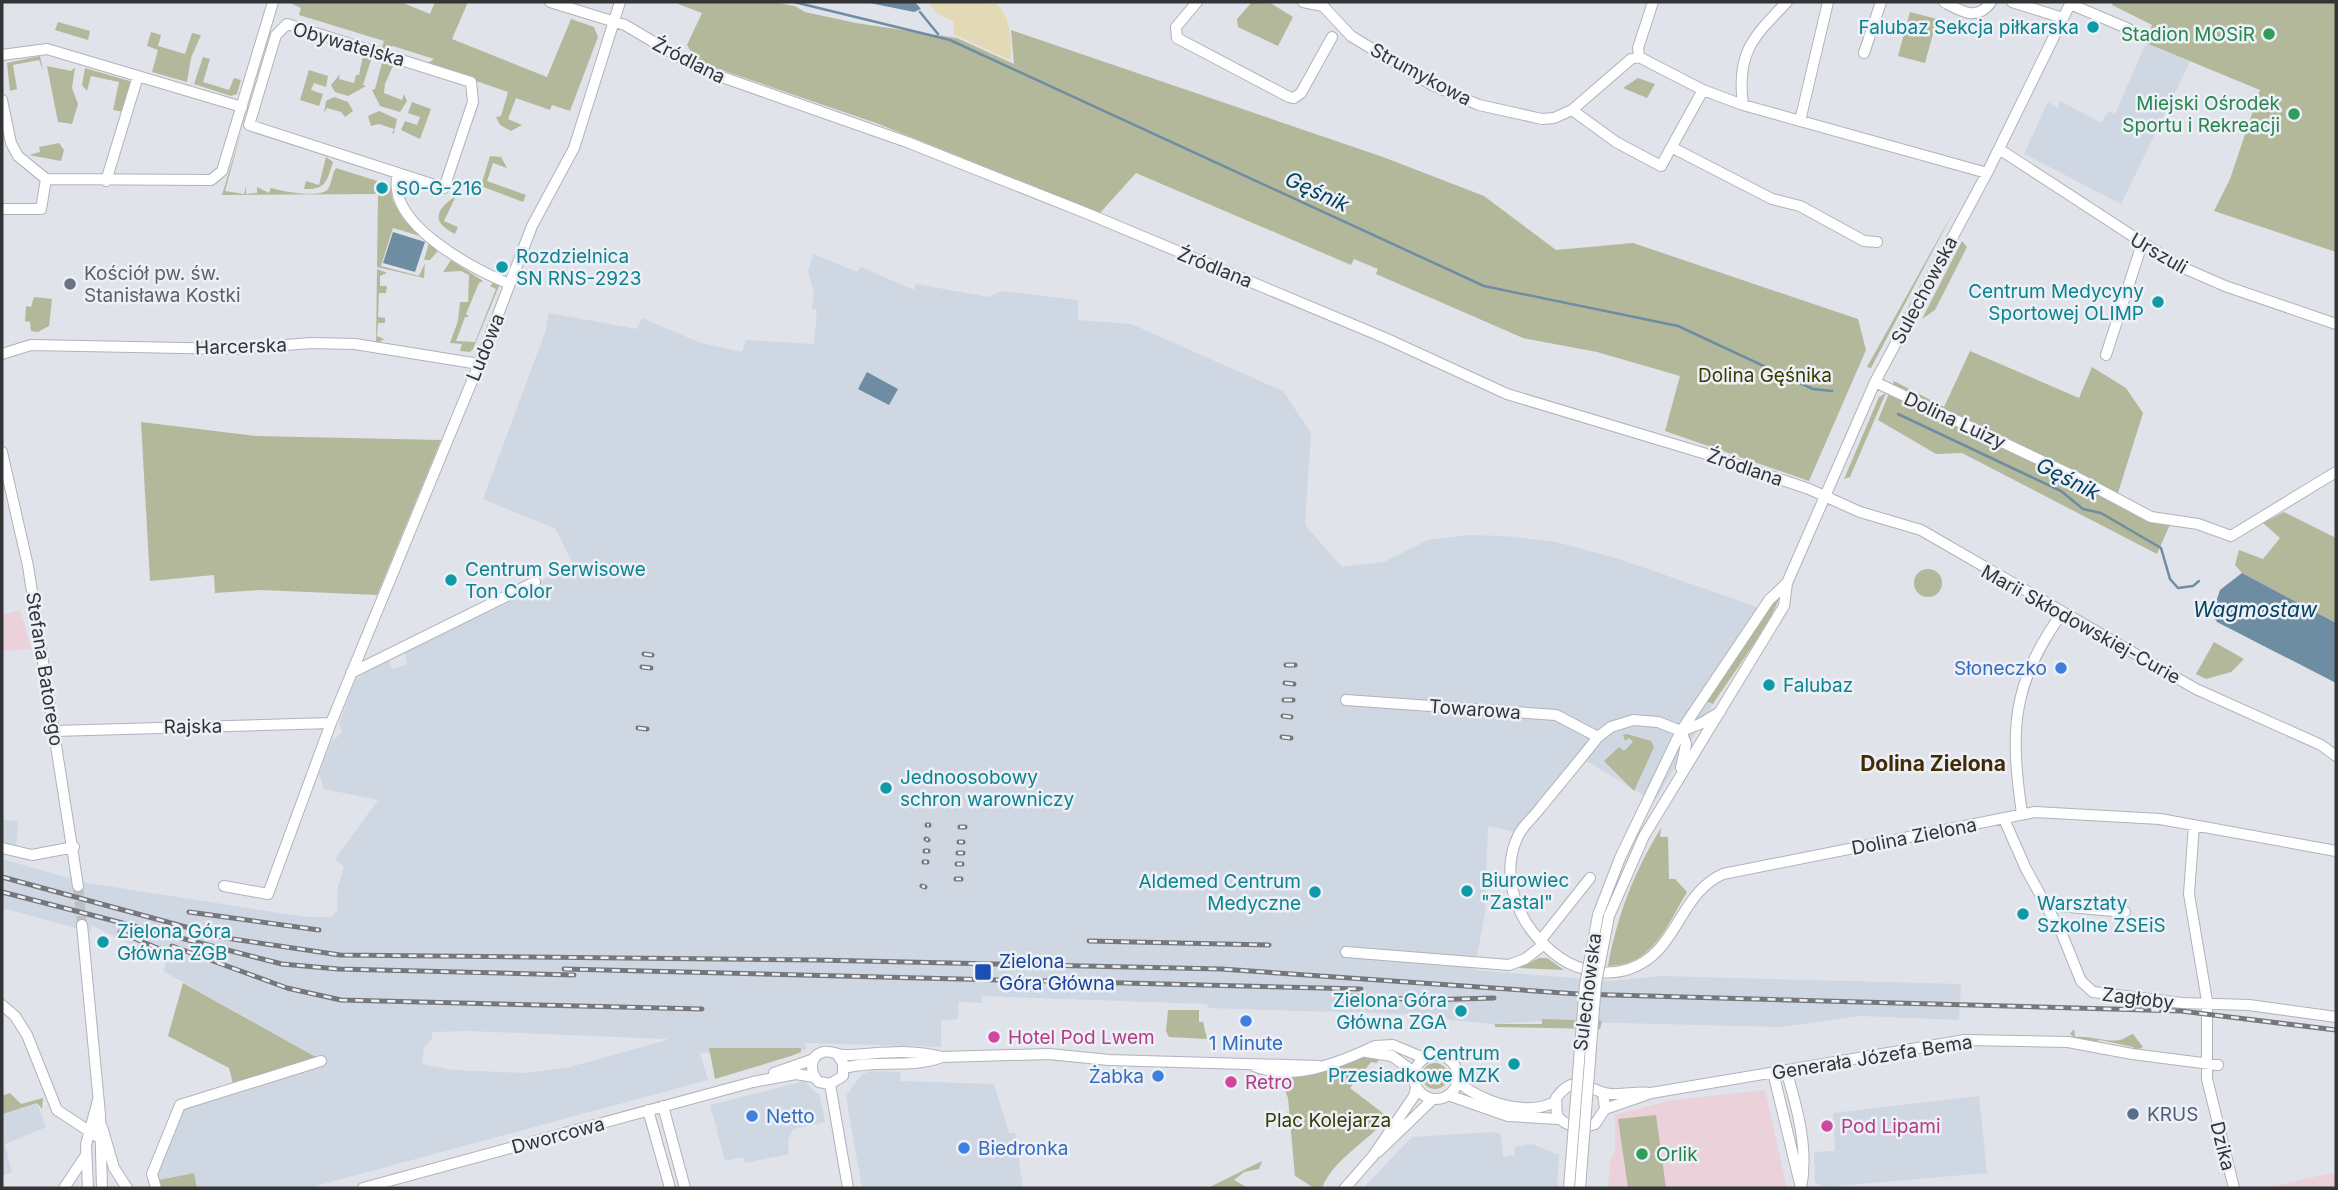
<svg xmlns="http://www.w3.org/2000/svg" width="2338" height="1190" font-family="Inter,sans-serif">
<rect width="100%" height="100%" fill="#e0e3e9"/>
<path fill="#cfd7e3" fill-rule="evenodd" d="M2146,43l44,19 -69,142 -97,-50 24,-52 10,6 2,-7 41,22 8,-12 6,3z
M813,254l44,18 4,-5 53,23 2,-6 73,13 12,-6 77,9v20l53,4 152,67 28,42 -6,92 37,42 42,-5 44,-22 42,-5 34,1 52,6 60,16 153,53 -115,191 -72,-44 -62,75 -32,-7 -3,88 -11,56 138,11 48,-5 301,8 -2,36 -98,-4 -81,11 -238,-6 -48,3 -44,-4 -11,-5 -231,-7 -1,-4 -225,-8v7l-23,-1 -1,17 -17,2v26l-136,-4 1,7 -106,3 8,27 -400,108h-111l-3,-15 -35,7 -2,-8 31,-73 127,-43 -152,-85 3,-9 -75,-37v7l-89,-24v-49l85,24 218,34h26l6,-6 1,-24 6,-20 -9,-8 43,-59 -54,-11 -5,-15 12,-31 11,-11 -3,-9 16,-43 34,-22 3,11 15,-5 -2,-12 168,-88 -17,-35 -73,-30 63,-169 3,-17 88,16 5,-11 59,25 41,9 4,-12 68,4 3,-34 -5,-1 2,-17 -6,-21zM468,1031l198,8 1,1 -101,28 -42,5 -71,-3 -31,-6 2,-16 8,-10v-6z
M2,820l16,1 -2,28 -14,-5z
M872,1071l29,1 -1,9 94,3 15,49h6l8,55h-161l-16,-92 16,-22z
M804,1081l16,15 5,26 -32,7 -5,11 1,14 -44,9 -2,-6 -18,4 -15,-56z
M1979,1096l8,77 -163,14 -9,-4 -1,-31 21,-1 -2,-38z
M37,1103l9,24 -41,17 7,28 -10,4v-65l2,3z
M1492,1132l9,2 2,23 12,-2 -1,-8 18,-3 27,11 -2,33h-194l49,-51z"/>
<path fill="#ebd2da" d="M20,610l11,39 -29,2v-36z
M1765,1090l22,98h-179l2,-26 5,-13v-34l57,-15z
M2336,1172v16h-71z"/>
<path fill="#b3b89b" d="M288,2h113l29,12 5,-12h33l-16,37 95,38 24,-58 23,8 4,10 -28,74 -18,-6 -2,5 -34,-12 -8,21 14,6 -11,6 -11,-6 -4,-8 5,-1 7,-24 -81,-28 7,-5 -41,-13 -12,4 3,-9 -85,-26 2,-7z
M679,2h93l23,4 10,6 51,11 101,15 57,26 -3,-34 372,127 101,39 72,54 77,-7 225,76 8,31 -57,131 -144,-50 15,-55 -83,-24 -74,-14 -147,-64 2,-5 -24,-10 -3,6 -215,-92 -36,40 -224,-90 -172,-59 -10,-7 -7,-12 15,-32 -24,-9z
M1252,2h17l24,15 -15,29 -40,-19 -1,-8z
M2114,2h222v250l-122,-41 16,-32 30,-89 -114,-47 6,-18 -40,-20z
M1910,12l27,7 -12,44 -27,-7z
M58,22l32,9 -2,9 -33,-10z
M151,32l10,3 -3,11 27,8 7,-21 9,2 -10,23 -4,24 -35,-10 6,-22 -11,-4z
M364,51l11,8 -4,1 -8,25 3,1 -18,10 -13,-4 -4,-7 9,-11 -1,5 15,4 2,-8h3z
M40,56l3,14 -4,-10 -26,5 4,24 -7,2 -3,-28z
M203,57l7,2 -7,23 26,8 5,-12 7,2 -4,14 -6,2 -37,-12z
M383,59l12,2 -10,23 -1,9 18,7 2,-6 3,7 -7,11 -20,-6 -8,-16 3,-1z
M47,66l24,5 4,-4 -3,21 6,16 -6,20 -14,-2z
M85,68l48,14 -9,30 -11,-2 6,-28 -28,-6 -4,15 -5,-6z
M309,70l19,6 -2,11 -12,-4 -3,7 12,4 -4,12 -19,-6z
M1638,78l17,6 -8,14 -24,-10z
M334,97l14,5 5,9 -8,6 -4,-5 -14,-4 -3,5 2,-12z
M412,102l19,7 -11,30 -19,-9 4,-9 12,4 3,-8 -12,-4z
M379,111l18,8 -3,14 -2,1 2,-5 -15,-5 -8,2 -3,-10z
M242,129l-17,62 19,3 2,-7v7l11,-1v-6l12,6 2,-5c11,3 49,11 57,1 4,-6 4,-16 8,-21l54,17 3,16 10,18 33,28 1,5 -7,8h-6l5,-17 -9,-7 -27,-8 -12,38 38,10 6,-13 -1,15 -47,-11 1,-73 -156,1z
M59,143l5,7 -3,11 -32,-6 11,-3 -1,-5z
M490,156l11,1 6,11 -14,-5 -6,18 39,14 -3,7 -42,-16z
M326,157l7,5c-6,19 -7,28 -29,27l2,-8 13,4z
M456,196l-12,25 14,6 -3,7c-25,-12 -19,-25 1,-38z
M1956,207l-85,161 -4,-1z
M1962,241l5,6 -32,63 -13,9z
M451,260l32,21 -4,2 -13,31 3,3h-4l-9,24 19,1 21,-53 -6,-3 3,-3 6,3 -26,63 -3,3 -10,-1 2,-7 -12,-1 8,-22 2,-19h8l1,-27 -8,-4 -18,1z
M377,269l10,4 -7,3v10h7l-1,7h-7l-1,24 7,1v5h-7l-1,13 7,3 -8,5z
M34,297l18,2 -3,27 -11,6 -7,-1 -1,-9 -5,-1 1,-15 5,1z
M1970,351l109,47 13,-31 34,21 17,25 -26,83 54,26 -14,32 -195,-101 -26,1 -58,-34 16,-39 50,26z
M1886,393l-36,84 -6,2 35,-82z
M141,422l115,14 185,4 -64,155 -116,-5 -46,3 -1,-18 -64,6z
M2284,512l52,26v85l-94,-50 -7,-8 4,-15 24,9 17,-21 -17,-15z
M1914 583a14 14 0 1 1 28 0a14 14 0 1 1-28 0Z
M1780,593c0,18 -54,91 -67,111l-7,-3z
M2214,642l30,17 -13,13 -25,7 -10,-5z
M1627,734l24,7 3,6 -20,44 -30,-30 15,-14 5,4 9,-9 -4,-4 -4,3 -2,-6z
M1661,828l-1,9h8l1,42h6l12,13c-20,33 -33,73 -79,74 9,-50 26,-94 53,-138z
M1539,958h8l17,12 -45,-2z
M183,983l133,74 -83,27 -4,-16 -61,-32z
M1168,1010h31v12h4l4,17 -38,-2 -3,-6z
M1542,1019l60,2 -2,8 -105,-2v-3h47z
M2074,1029l1,8c15,-2 35,7 48,2 4,-2 6,-4 10,-5l10,13 -8,4 -2,-4 -33,-7 -5,2 -20,-4 -5,-4z
M709,1048h92v4l-10,4 -76,23z
M1380,1056l-3,7 -6,-1 -21,26 38,29c-20,25 -54,41 -66,71h-8l-19,-12 -7,-78 -8,-20 32,-4 54,-17z
M1422 1076a13 13 0 1 1 26 0a13 13 0 1 1-26 0Z
M10,1093l11,11 22,-6 -1,11 -5,-6 -34,11 -1,-18z
M1656,1115l10,73h-38l-10,-69z
M1262,1161l-3,8 -15,3 -10,8 14,8h-40z
M194,1173l3,15h-36l-2,-8z"/>
<path fill="#e3dab5" d="M927,2l69,2c15,11 15,37 15,54l-2,2 -55,-26v-12l-16,-8z"/>
<path fill="#6e8da3" d="M865,2h50l6,7 -7,3z
M393,232l32,10 -10,30 -32,-9z
M867,372l31,17 -9,16 -31,-16z
M2242,573l94,50v60l-119,-61 -5,-8 8,-24z"/>
<g fill="none" stroke-linecap="round" stroke-linejoin="round">
<path stroke="#6e8da3" stroke-width="2.5" d="M794,2l156,38 534,246 194,40 135,63 19,2
M920,12l18,22
M1898,414l163,77 22,18 18,4 60,35 9,31 8,9 15,-2 6,-5"/>
<path stroke="#bdc0c5" stroke-width="10" stroke-dasharray="10 5" stroke-linecap="butt" d="M78,886l4,39"/>
<g stroke="#b0b3b9" stroke-width="12">
<path id="minor" d="M550,2l75,23 74,44 208,73 184,73 294,123 122,56 196,59 106,36 51,23 61,18 275,159 125,56 15,11
M1197,2l-21,25 1,11 112,59 5,1 7,-5 31,-56
M1303,2l20,4 28,30 81,49 47,20 63,14 12,-1 18,-8 44,32 45,24 42,-76 40,15 244,68
M1944,2c17,9 33,20 47,0
M2012,2l51,16
M2070,4l59,25
M287,24l184,58 2,20 -29,86 -195,-63 27,-90z
M1864,53l17,-51
M2,55l45,-6 195,58
M1639,57l-1,-9 15,-46
M2,100l9,43 7,13 28,23 165,1 11,-9 51,-169
M1743,105c-7,-52 10,-68 44,-103
M1572,110l59,-51 8,-2 64,33
M1800,121l28,-119
M1673,148l99,51 28,7 64,35 13,1
M1999,149l178,116 48,21 111,38
M398,173c-14,50 74,95 111,111
M106,181l32,-105
M2,209h39l5,-30
M2,354l29,-9 203,4 77,-6 44,1 124,20
M2106,355l36,-111
M1875,382l201,95 75,40 47,7 33,12 105,-64
M2,452l26,114 50,320
M351,673l184,-91
M1346,700l210,15 42,22
M1720,712l-20,12 -19,7 -23,-9 -25,-2 -22,7 -13,10c-19,24 -38,47 -57,70 -7,10 -18,18 -23,29 -19,41 0,87 32,114 21,19 51,28 79,19 49,-16 49,-75 94,-95l312,-62 125,7 176,32
M54,731l277,-8
M1681,731l5,13 -5,24
M2022,814c-12,-84 -11,-129 40,-201
M2004,819l22,50 36,65 19,47 12,11 89,11 67,2 87,12
M2194,825l-5,69 18,107v78l27,109
M2,848l30,7 42,-8
M224,886l44,8 63,-171 148,-359 53,-138 42,-78 46,-146
M2046,905l79,7
M1598,915l22,-57 61,-127 88,-131 18,-17
M1609,916l35,-80 140,-230 3,-23 88,-201 112,-209 84,-171
M82,925l18,189 2,74
M1540,941l50,-63
M1346,952l163,13 16,-6 18,-14
M2,1005l13,11 12,19 30,75 41,27
M1366,1052l26,4 22,16
M837,1054l6,9v13l-13,8 -11,-2c-9,-8 -11,-26 4,-30 8,-2 14,3 22,3 32,-1 66,-7 97,2l107,-3 60,6 210,6
M1414 1077a22 22 0 1 1 44 0a22 22 0 1 1-44 0Z
M1252,1065c38,18 87,-2 123,-19l18,-1 31,13
M844,1068c32,-9 67,1 98,-11
M1786,1070c11,37 23,80 15,118
M1773,1072l28,116
M774,1073l40,-14
M1457,1081c24,21 68,36 98,21
M830,1084l18,104
M1603,1093l2,16 -10,15c-14,6 -28,3 -38,-8l-1,-18c21,-28 32,-6 55,-4 14,1 26,-3 40,-1
M1448,1095l60,21 50,3
M663,1106l22,82
M1605,1109l46,-16 314,-53 103,2 64,12 86,11
M648,1110l22,78
M102,1127l12,41 13,20
M1378,1152l55,-53
M64,1188l22,-33
M88,1188l-2,-43 12,-45
M156,1188l-4,-14 28,-69 141,-44
M363,1188l390,-106 43,-8 18,3
M1345,1188l28,-32 41,-60 2,-9"/>
</g>
<use href="#minor" stroke="#fff" stroke-width="10"/>
<g stroke="#75777a" stroke-width="5">
<path id="rail" d="M644,654l8,1
M1286,665h9
M642,667l9,1
M1285,683l9,1
M1284,700h9
M1283,716l8,1
M638,728l9,1
M1282,737l9,1
M927,825h2
M960,827h5
M926,839l2,1
M959,842h4
M925,851h3
M958,853h5
M924,862h3
M957,864h5
M2,877l224,61 114,17 476,5 405,9 357,25 603,17 155,19
M956,879h5
M922,886l3,1
M2,892l280,72 56,5 236,6
M189,912l130,18
M120,932l58,25
M1089,941l180,4
M172,946l115,42 54,12 361,9
M564,969l797,20
M1350,996l73,4 71,-2"/>
</g>
<use href="#rail" stroke="#edf0f6" stroke-width="2.5" stroke-dasharray="8" stroke-linecap="butt"/>
<g stroke="#b0b3b9" stroke-width="12" stroke-linecap="butt">
<path id="minor-bridge" d="M1569,1188l16,-203 13,-70
M1580,1188l16,-205 13,-67"/>
</g>
<use href="#minor-bridge" stroke="#fff" stroke-width="10"/>
</g>
<g fill="#0f9aa8" stroke="#edf0f6" stroke-width="2.5">
<circle cx="2093" cy="27" r="7"/>
<circle cx="382" cy="188" r="7"/>
<circle cx="502" cy="267" r="7"/>
<circle cx="2158" cy="302" r="7"/>
<circle cx="451" cy="580" r="7"/>
<circle cx="1769" cy="685" r="7"/>
<circle cx="886" cy="788" r="7"/>
<circle cx="1467" cy="891" r="7"/>
<circle cx="1315" cy="892" r="7"/>
<circle cx="2023" cy="914" r="7"/>
<circle cx="103" cy="942" r="7"/>
<circle cx="1461" cy="1011" r="7"/>
<circle cx="1514" cy="1064" r="7"/>
</g>
<g fill="#2e9e5b" stroke="#edf0f6" stroke-width="2.5">
<circle cx="2269" cy="34" r="7"/>
<circle cx="2294" cy="114" r="7"/>
<circle cx="1642" cy="1154" r="7"/>
</g>
<circle fill="#6b7280" stroke="#edf0f6" stroke-width="2.5" cx="70" cy="284" r="7"/>
<g fill="#3f7fe0" stroke="#edf0f6" stroke-width="2.5">
<circle cx="2061" cy="668" r="7"/>
<circle cx="1246" cy="1021" r="7"/>
<circle cx="1158" cy="1076" r="7"/>
<circle cx="752" cy="1116" r="7"/>
<circle cx="964" cy="1148" r="7"/>
</g>
<rect fill="#1a4fb4" stroke="#edf0f6" stroke-width="2.5" x="974" y="963" width="18" height="18" rx="3.5"/>
<g fill="#d1479c" stroke="#edf0f6" stroke-width="2.5">
<circle cx="994" cy="1037" r="7"/>
<circle cx="1231" cy="1082" r="7"/>
<circle cx="1827" cy="1126" r="7"/>
</g>
<circle fill="#5c6f8a" stroke="#edf0f6" stroke-width="2.5" cx="2133" cy="1114" r="7"/>
<g text-anchor="middle" stroke-width="5" stroke-linejoin="round" paint-order="stroke">
<g font-size="19" fill="#0d838f" stroke="#edf0f6" text-anchor="start">
<text x="2079" y="34" text-anchor="end">Falubaz Sekcja piłkarska</text>
<text x="396" y="195">S0-G-216</text>
<text x="516" y="263">Rozdzielnica<tspan x="516" dy="22">SN RNS-2923</tspan></text>
<text x="2144" y="298" text-anchor="end">Centrum Medycyny<tspan x="2144" dy="22">Sportowej OLIMP</tspan></text>
<text x="465" y="576">Centrum Serwisowe<tspan x="465" dy="22">Ton Color</tspan></text>
<text x="1783" y="692">Falubaz</text>
<text x="900" y="784">Jednoosobowy<tspan x="900" dy="22">schron warowniczy</tspan></text>
<text x="1481" y="887">Biurowiec<tspan x="1481" dy="22">"Zastal"</tspan></text>
<text x="1301" y="888" text-anchor="end">Aldemed Centrum<tspan x="1301" dy="22">Medyczne</tspan></text>
<text x="2037" y="910">Warsztaty<tspan x="2037" dy="22">Szkolne ZSEiS</tspan></text>
<text x="117" y="938">Zielona Góra<tspan x="117" dy="22">Główna ZGB</tspan></text>
<text x="1447" y="1007" text-anchor="end">Zielona Góra<tspan x="1447" dy="22">Główna ZGA</tspan></text>
<text x="1500" y="1060" text-anchor="end">Centrum<tspan x="1500" dy="22">Przesiadkowe MZK</tspan></text>
</g>
<g font-size="19" fill="#27864d" stroke="#edf0f6" text-anchor="end">
<text x="2255" y="41">Stadion MOSiR</text>
<text x="2280" y="110">Miejski Ośrodek<tspan x="2280" dy="22">Sportu i Rekreacji</tspan></text>
<text x="1656" y="1161" text-anchor="start">Orlik</text>
</g>
<g font-size="19" fill="#333436" stroke="#edf0f6">
<text transform="translate(349 44) rotate(16)" y="7">Obywatelska</text>
<text transform="translate(689 60) rotate(27)" y="7">Źródlana</text>
<text transform="translate(1421 74) rotate(28)" y="7">Strumykowa</text>
<text transform="translate(2159 253) rotate(30)" y="7">Urszuli</text>
<text transform="translate(1215 267) rotate(22)" y="7">Źródlana</text>
<text transform="translate(1924 290) rotate(-62)" y="7">Sulechowska</text>
<text transform="translate(241 346) rotate(-2)" y="7">Harcerska</text>
<text transform="translate(485 347) rotate(-68)" y="7">Ludowa</text>
<text transform="translate(1955 420) rotate(25)" y="7">Dolina Luizy</text>
<text transform="translate(1745 467) rotate(19)" y="7">Źródlana</text>
<text transform="translate(2081 624) rotate(29)" y="7">Marii Skłodowskiej-Curie</text>
<text transform="translate(45 669) rotate(81)" y="7">Stefana Batorego</text>
<text transform="translate(1475 709) rotate(4)" y="7">Towarowa</text>
<text transform="translate(193 726) rotate(-1)" y="7">Rajska</text>
<text transform="translate(1914 836) rotate(-11)" y="7">Dolina Zielona</text>
<text transform="translate(1587 992) rotate(-83)" y="7">Sulechowska</text>
<text transform="translate(2138 998) rotate(7)" y="7">Zagłoby</text>
<text transform="translate(1872 1057) rotate(-9)" y="7">Generała Józefa Bema</text>
<text transform="translate(558 1135) rotate(-15)" y="7">Dworcowa</text>
<text transform="translate(2223 1146) rotate(76)" y="7">Dzika</text>
</g>
<g font-size="19" fill="#5b616d" stroke="#edf0f6" text-anchor="start">
<text x="84" y="280">Kościół pw. św.<tspan x="84" dy="22">Stanisława Kostki</tspan></text>
</g>
<g font-size="19" fill="#363b00" stroke="#edf0f6">
<text x="1765" y="382">Dolina Gęśnika</text>
<text x="1328" y="1127">Plac Kolejarza</text>
</g>
<g font-size="19" fill="#366cbe" stroke="#edf0f6" text-anchor="end">
<text x="2047" y="675">Słoneczko</text>
<text x="1246" y="1050" text-anchor="middle">1 Minute</text>
<text x="1144" y="1083">Żabka</text>
<text x="766" y="1123" text-anchor="start">Netto</text>
<text x="978" y="1155" text-anchor="start">Biedronka</text>
</g>
<g font-size="19" fill="#164399" stroke="#edf0f6" text-anchor="start">
<text x="999" y="968">Zielona<tspan x="999" dy="22">Góra Główna</tspan></text>
</g>
<g font-size="19" fill="#b23c85" stroke="#edf0f6" text-anchor="start">
<text x="1008" y="1044">Hotel Pod Lwem</text>
<text x="1245" y="1089">Retro</text>
<text x="1841" y="1133">Pod Lipami</text>
</g>
<g font-size="19" fill="#4e5e75" stroke="#edf0f6" text-anchor="start">
<text x="2147" y="1121">KRUS</text>
</g>
<g font-size="21" font-style="italic" fill="#054161" stroke="#edf0f6">
<text transform="translate(1317 192) rotate(25)" y="7">Gęśnik</text>
<text transform="translate(2068 479) rotate(27)" y="7">Gęśnik</text>
<text x="2255" y="617">Wagmostaw</text>
</g>
<g font-size="21" font-weight="bold" fill="#412b05" stroke="#edf0f6">
<text x="1933" y="771">Dolina Zielona</text>
</g>
</g>
<rect width="2338" height="1190" fill="none" stroke="#333436" stroke-width="7"/>
</svg>
